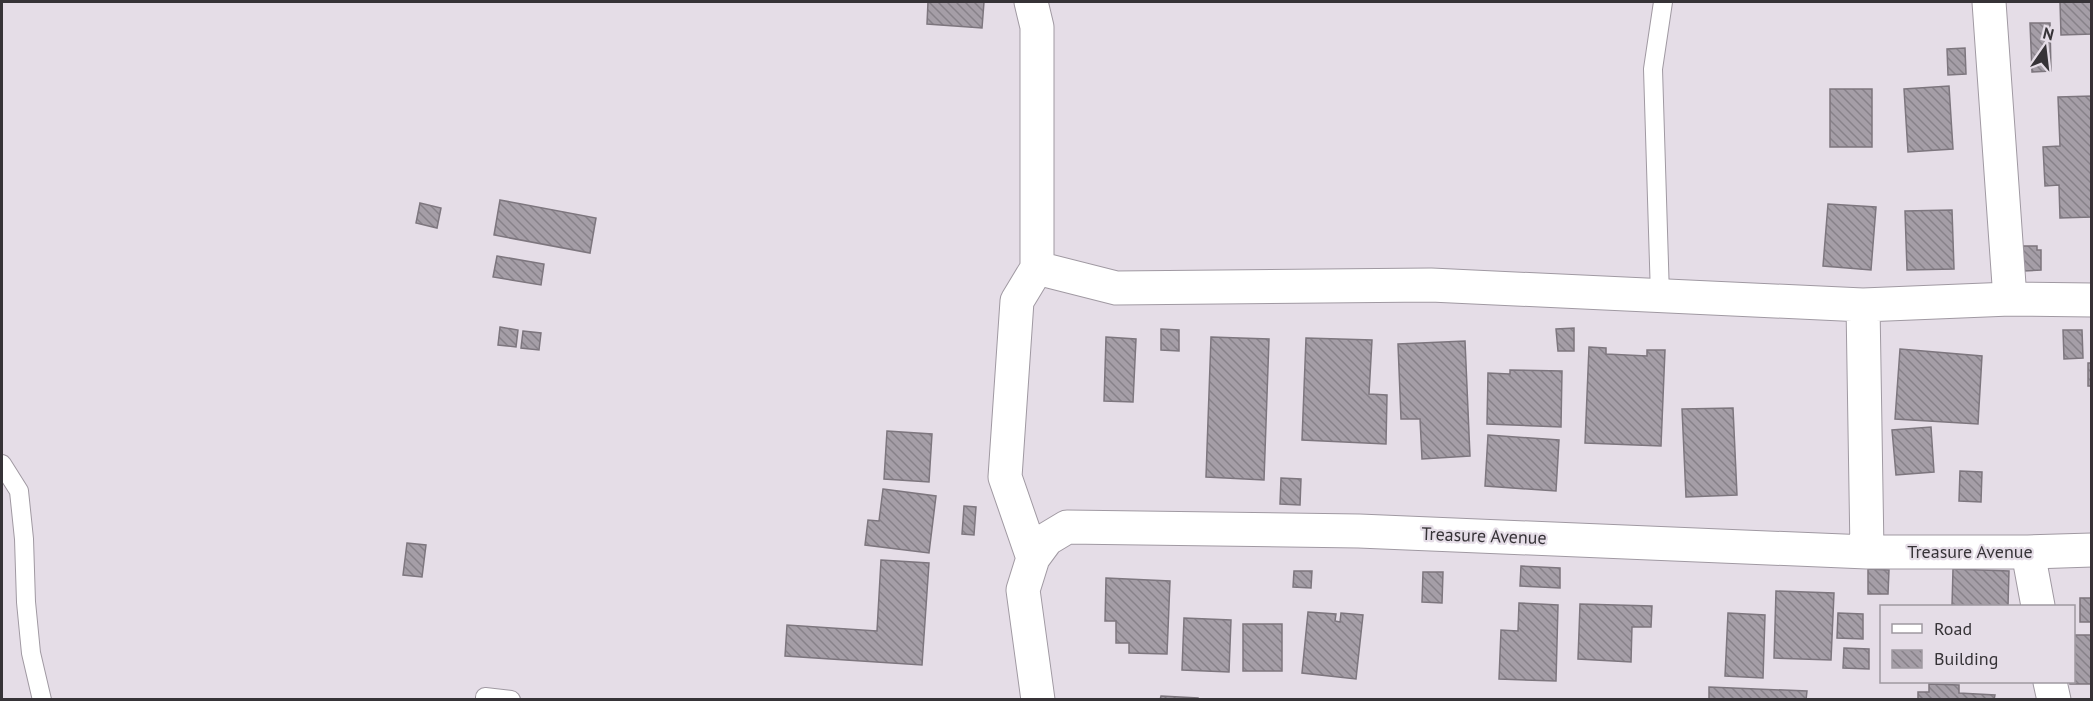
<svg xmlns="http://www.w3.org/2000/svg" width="2093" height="701" font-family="'PT Sans',sans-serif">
<defs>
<pattern id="building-back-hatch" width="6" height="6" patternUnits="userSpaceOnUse" patternTransform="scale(1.5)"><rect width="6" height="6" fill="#a59ea7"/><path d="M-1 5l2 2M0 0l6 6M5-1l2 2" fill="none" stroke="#878189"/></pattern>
</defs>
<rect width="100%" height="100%" fill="#e5dde7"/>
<path fill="url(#building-back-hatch)" stroke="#7d767e" stroke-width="1.5" d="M928,2h56l-2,26 -55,-4z
M2060,2h32v32l-31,1z
M2030,23h20l1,48 -19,1z
M1965,48l1,26 -18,1 -1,-26z
M1949,86l4,63 -45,3 -4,-63z
M1830,89h42v58h-42z
M2092,96v121l-32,1 -1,-33 -14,1 -2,-39 17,-1 -2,-49z
M500,200l96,18 -6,35 -96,-18z
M420,203l21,5 -4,20 -21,-5z
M1828,204l48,3 -5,63 -48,-4z
M1952,210l2,59 -47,1 -2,-59z
M2023,246h14v4h4v20l-17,1z
M497,256l47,8 -3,21 -48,-8z
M500,327l18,3 -2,17 -18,-2z
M1574,328v23h-16l-2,-22z
M1161,329l18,1v21l-18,-1z
M2063,330h19l1,28 -19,1z
M523,331l18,2 -2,17 -18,-2z
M1106,337l30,2 -3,63 -29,-1z
M1211,337l58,2 -5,141 -58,-3z
M1306,338l66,2 -3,54 18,1 -1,49 -84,-4z
M1465,341l5,115 -48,3 -2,-40h-19l-3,-75z
M1589,347l17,1v6l41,2v-6h18l-4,96 -76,-3z
M1900,349l82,7 -4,68 -83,-5z
M2088,363h4v23h-4z
M1510,370l52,1 -1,56 -74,-3 1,-51 22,1z
M1733,408l4,87 -51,2 -4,-88z
M1931,427l3,45 -38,3 -4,-45z
M887,431l45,3 -3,48 -45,-3z
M1488,435l71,5 -3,51 -71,-5z
M1960,471l22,1 -1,30 -22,-1z
M1281,478l20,1 -1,26 -20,-1z
M883,489l53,7 -7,57 -64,-8 3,-25 11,1z
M964,506l12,1 -2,28 -12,-1z
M407,543l19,2 -4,32 -19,-2z
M881,560l48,3 -7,102 -137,-9 2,-31 90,6z
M1521,566l39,2v20l-40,-2z
M1868,569l21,1 -1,24h-20z
M1953,569l56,2 -1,35h-56z
M1294,571h18l-1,17 -18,-1z
M1423,572h20l-1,31 -20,-1z
M1106,578l64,3 -3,73 -38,-1v-10h-13v-22h-11z
M1776,591l58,2 -3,67 -57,-2z
M2080,598h12v24h-12z
M1519,603l39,2 -2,76 -57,-2 2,-49 17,1z
M1580,604l72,2 -1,21h-19l-1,35 -53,-3z
M1308,612l28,2 -1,7 5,1 1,-9 22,2 -7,64 -54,-6z
M1728,613l37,2 -2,63 -38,-2z
M1838,613l25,1v25l-26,-1z
M1184,618l47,2 -2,52 -47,-2z
M1243,624h39v47h-39z
M2074,635h18v49h-22v-2h4z
M1844,648l25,1v20l-26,-1z
M1929,684l30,1v8l36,2 -1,5h-76v-8h11z
M1709,687l98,4 -1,9h-97z
M1161,696l37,2v2h-38z"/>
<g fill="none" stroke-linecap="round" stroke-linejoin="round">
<g stroke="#a099a2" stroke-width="20">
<path id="service" d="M1660,296l-7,-227 10,-67
M2,464l17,27 5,48 2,63 5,51 11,47
M485,700v-3l26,3"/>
</g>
<g stroke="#a099a2" stroke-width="35">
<path id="minor" d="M1031,2l6,25v241l-20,33 -12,176 28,81
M1989,2l21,297
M1037,268l79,20 315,-3 432,20 147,-6 82,1
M1863,305l4,247
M2028,552l10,54
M2050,682l4,18
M1038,700l-15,-110 10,-32 14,-19 20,-12 292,4 508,21h161l64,-2"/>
</g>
<use href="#service" stroke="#fff" stroke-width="18"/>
<use href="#minor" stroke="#fff" stroke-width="33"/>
</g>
<g text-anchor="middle" stroke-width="4.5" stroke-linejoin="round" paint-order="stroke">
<g font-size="18" fill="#363337" stroke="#e5dde7">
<text transform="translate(1484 536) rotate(2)" y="6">Treasure Avenue</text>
<text x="1970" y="558">Treasure Avenue</text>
</g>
</g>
<rect width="2093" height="701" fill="none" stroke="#363337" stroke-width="6"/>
<rect x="1880" y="605" width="195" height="78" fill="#e5dde7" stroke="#9f99a1" stroke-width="1.5"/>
<rect x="1892" y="624" width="30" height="9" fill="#ffffff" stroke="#9f99a1" stroke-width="1.5"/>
<text x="1934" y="635" font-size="18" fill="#363337">Road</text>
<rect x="1892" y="650" width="30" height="18" fill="url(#building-back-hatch)" stroke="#9f99a1" stroke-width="1.5"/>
<text x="1934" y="665" font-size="18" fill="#363337">Building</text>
<g transform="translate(2045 48) rotate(14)" stroke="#e5dde7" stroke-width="4.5" paint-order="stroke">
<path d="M0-4.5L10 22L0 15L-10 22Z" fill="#363337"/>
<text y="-9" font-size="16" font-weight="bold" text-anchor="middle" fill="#363337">N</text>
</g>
</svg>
